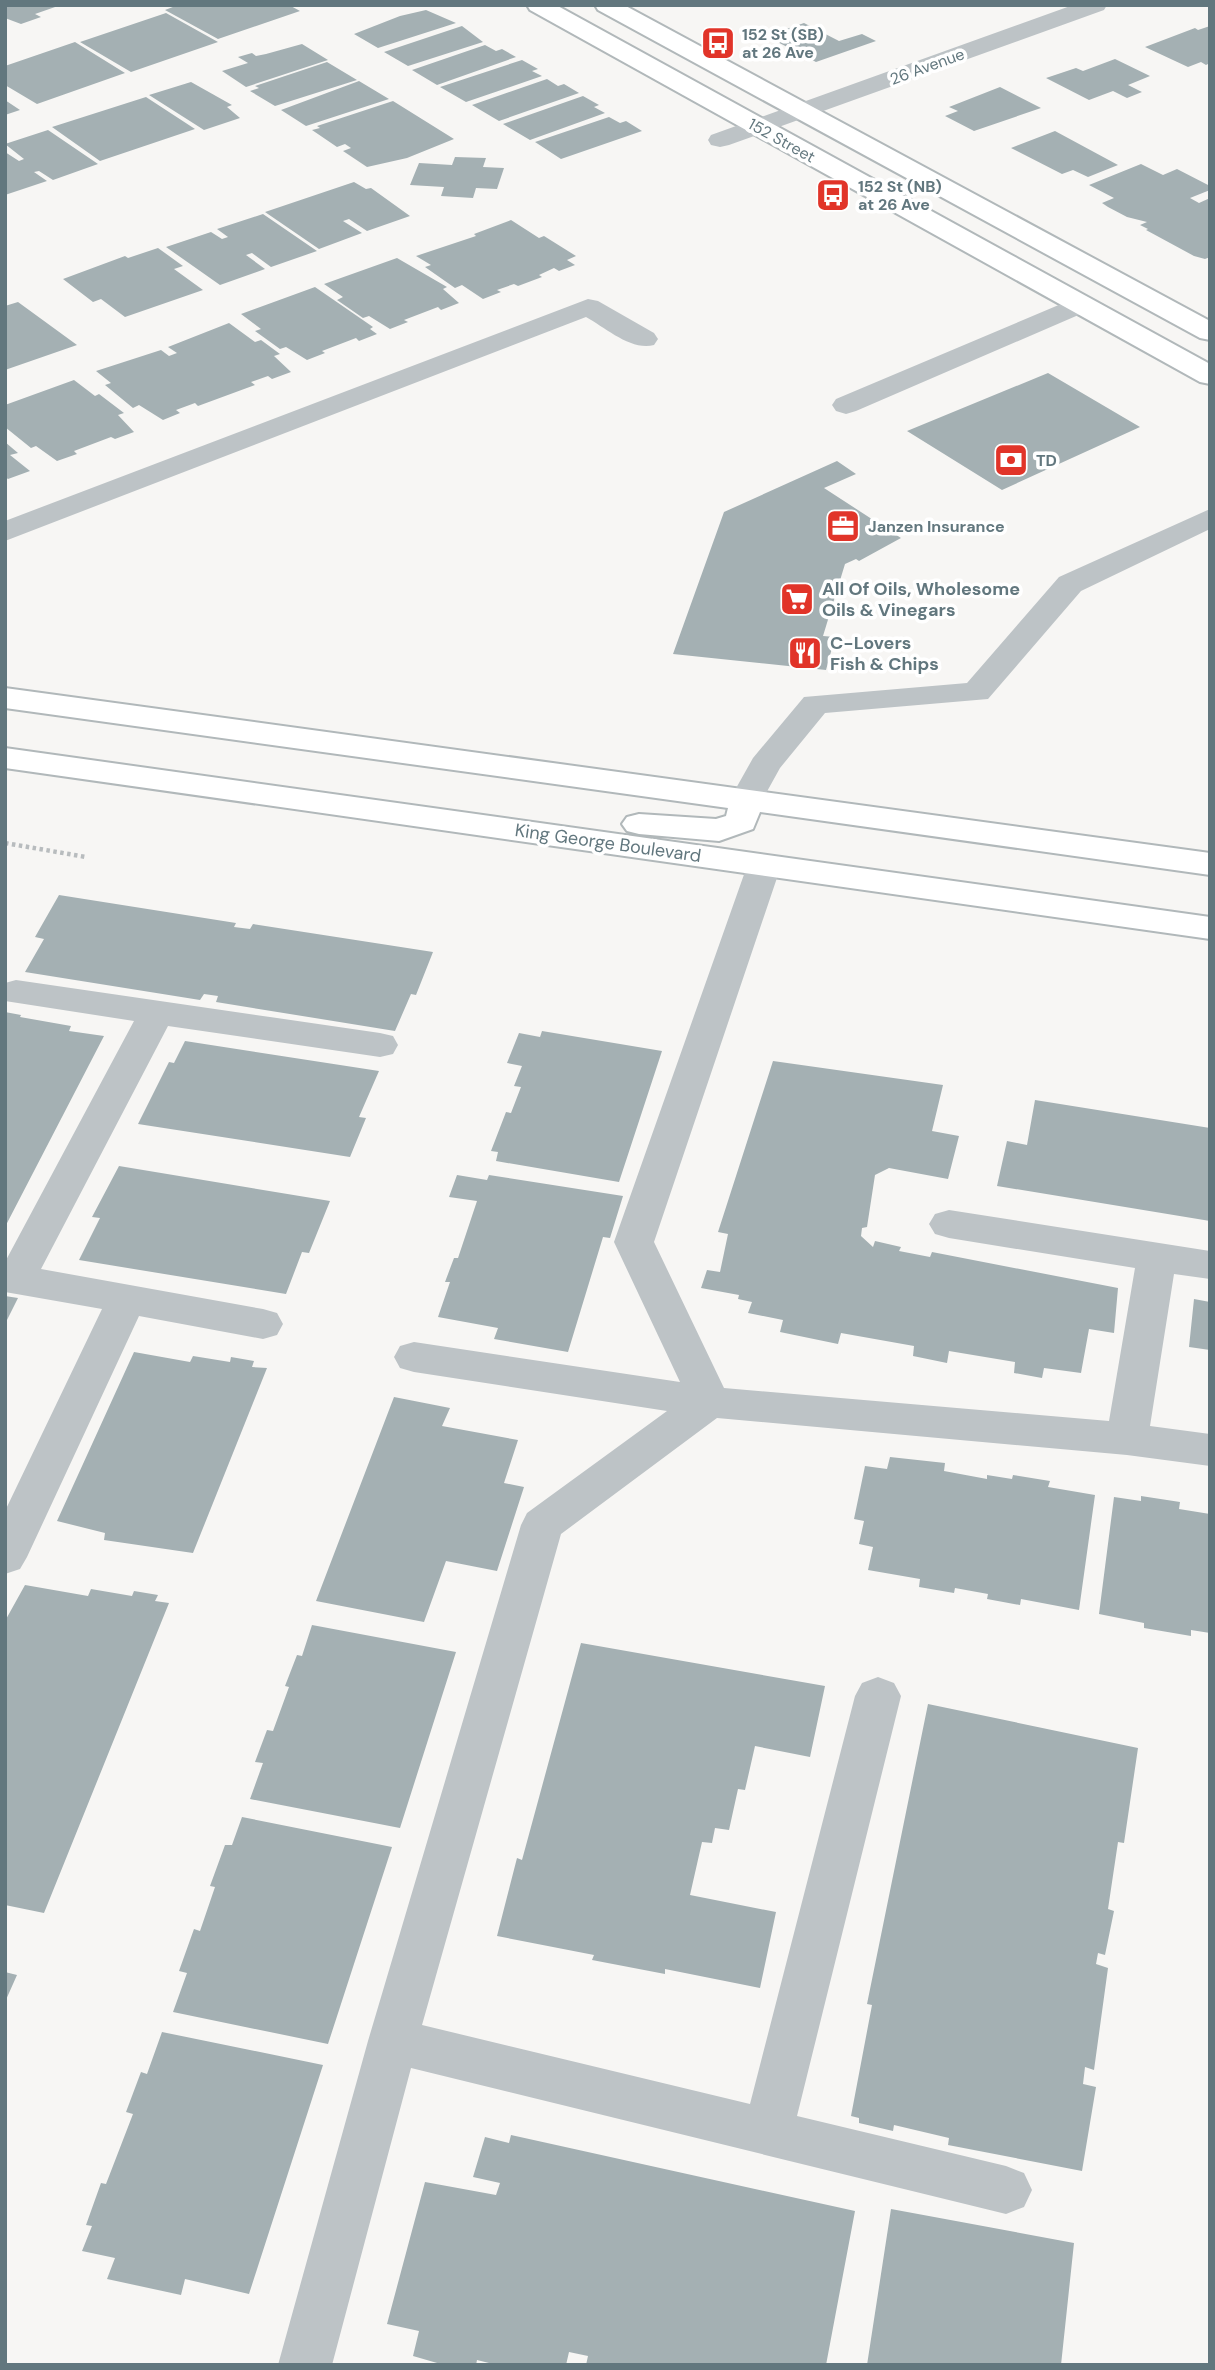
<svg xmlns="http://www.w3.org/2000/svg" width="1215" height="2370" font-family="'DM Sans',sans-serif">
<rect width="100%" height="100%" fill="#f7f6f4"/>
<path fill="#a4b0b3" d="M5,5h53v1l-23,8 6,3 -20,7 -16,-6z
M178,5h111l11,6 -82,28 -53,-29z
M426,10l30,13 -78,25 -24,-14 46,-18z
M166,13l52,29 -87,30 -51,-30z
M804,23l35,18 23,-7 14,7 -60,21 -50,-26z
M462,26l21,16 -75,24 -24,-14z
M1210,26v37l-4,2 -5,-3 -13,5 -43,-20 50,-19 3,2z
M75,42l50,31 -88,31 -32,-19v-19z
M302,44l26,16 -82,27 -24,-16 26,-8 -10,-6 14,-4 4,3 10,-2z
M485,45l11,6 6,-2 14,8 -79,28 -25,-15z
M1115,59l35,17 -22,9 14,7 -15,6 -14,-7 -24,9 -43,-22 30,-10 7,3z
M522,60l16,9 -6,2 10,5 -76,26 -26,-15z
M327,62l30,18 -82,26 -25,-15 9,-3 -4,-2z
M547,79l11,7 6,-2 15,9 -80,28 -27,-16z
M359,81l30,18 -83,27 -25,-16z
M191,82l41,23 -5,2 13,11 -36,12 -55,-35z
M1000,87l41,21 -67,23 -29,-15 13,-5 -9,-4z
M583,96l16,9 -5,2 11,6 -75,27 -27,-16z
M146,97l49,32 -95,32 -48,-34z
M5,100l15,10 -15,5z
M393,101l61,38 -47,19 -40,9 -24,-16 8,-3 -6,-4 -8,3 -25,-17 8,-2 -3,-2z
M609,117l11,6 6,-2 16,10 -81,28 -26,-17z
M48,130l50,34 -45,16 -14,-9 -5,1 13,9 -42,14v-43l14,9 5,-2 -19,-15z
M1055,131l63,34 -30,12 -15,-7 -11,4 -51,-26z
M455,157l31,1 -3,9 21,1 -7,21 -21,-1 -3,10 -32,-2 3,-9 -34,-2 9,-22 33,2z
M1141,164l22,11 14,-6 33,17v4l-20,8 9,5 11,-5v59l-5,2 -11,-3 -48,-26 2,-1 -8,-4 7,-3 -20,-5 -19,-10 -6,-4 12,-5 -25,-13z
M354,182l12,7 5,-1 39,28 -43,15 -18,-12 -6,2 19,12 -43,16 -54,-37z
M263,214l54,37 -46,16 -19,-14 -6,2 19,14 -45,16 -54,-38 45,-15 11,7 6,-2 -11,-8z
M511,220l28,18 5,-2 32,20 -9,4 8,5 -16,6 -5,-3 -15,7 3,2 -24,9 -4,-2 -17,6 4,2 -18,7 -21,-14 -7,3 -30,-21 6,-2 -15,-9 60,-20 -2,-2z
M158,248l25,18 -9,3 29,21 -78,27 -24,-18 -8,3 -30,-23 62,-23 3,2z
M397,258l50,29 -4,2 16,14 -18,7 -3,-3 -34,13 4,2 -18,7 -21,-13 -6,2 -26,-18 6,-3 -19,-13z
M315,287l58,40 -3,2 7,5 -18,7 -3,-3 -34,13 3,2 -18,7 -21,-13 -6,2 -25,-18 6,-2 -20,-15z
M18,302l59,43 -72,25v-64z
M229,323l26,19 6,-2 19,14 -6,2 17,16 -19,7 -4,-3 -17,6 4,3 -57,21 -3,-3 -19,7 4,3 -17,7 -24,-15 -6,3 -28,-23 6,-2 -15,-12 65,-21 8,6 8,-3 -9,-6z
M1048,373l92,54 -138,63 -95,-59z
M74,380l21,16 4,-2 25,19 -6,2 16,17 -19,7 -4,-2 -37,14 3,3 -20,7 -21,-15 -5,2 -26,-21v-22z
M5,442l13,11 -8,2 20,16 -22,8 -3,-2z
M837,461l19,13 -32,14 77,50 -42,23 -3,-2 -11,5 -22,72 12,1 -9,33 -153,-16 51,-142z
M59,895l177,28 -2,4 16,2 3,-5 180,28 -17,43 -5,-1 -16,37 -179,-29 2,-6 -14,-2 -4,6 -175,-28 19,-33 -9,-2z
M5,1012l16,3 -1,2 51,9 -2,5 35,5 -99,191z
M542,1031l120,20 -43,131 -123,-21 2,-9 -7,-1 15,-39 5,1 10,-26 -7,-1 8,-20 -15,-3 12,-30 21,4z
M185,1041l194,30 -20,46 7,1 -16,39 -212,-33 31,-62 5,1z
M773,1061l170,24 -11,46 27,5 -11,43 -59,-11 -14,7 -8,52 -5,1 -1,8 12,11 2,-6 26,6 -2,4 31,6 2,-5 186,36 -4,45 -25,-4 -8,44 -37,-5 -2,10 -28,-5 1,-11 -66,-11 -2,12 -34,-7 1,-10 -73,-13 -3,11 -58,-12 3,-12 -35,-7 4,-11 -14,-3 1,-4 -38,-7 6,-18 13,2 8,-38 -10,-2z
M1035,1100l175,28v93l-213,-35 10,-45 20,4z
M119,1166l211,35 -21,52 -7,-1 -16,42 -207,-34 21,-42 -8,-1z
M457,1175l30,5 2,-5 134,21 -13,42 -7,-1 -35,115 -74,-13 4,-11 -60,-11 12,-35h-5l9,-24h4l19,-57 -28,-4z
M5,1296l13,2 -13,26z
M1194,1299l16,3v48l-21,-3z
M134,1352l56,10 3,-6 37,6 1,-5 23,4 -2,6 15,1 -74,185 -89,-13 1,-7 -48,-12z
M394,1397l56,11 -8,18 76,14 -14,43 20,4 -27,84 -51,-10 -22,61 -108,-21z
M890,1457l55,6 -1,8 43,8v-4l25,4 1,-4 37,6 -2,6 47,8 -16,115 -58,-11 -1,6 -33,-6 1,-5 -33,-6 -1,5 -35,-6 1,-8 -52,-9 5,-23 -14,-3 5,-23 -10,-2 11,-53 22,3z
M1141,1496l39,6 -1,7 31,5v119l-19,-3v6l-47,-8v-5l-45,-9 15,-117 27,4z
M25,1585l63,11 3,-7 41,7 2,-5 24,4 -3,6 14,2 -125,310 -39,-8v-284z
M312,1625l144,27 -56,176 -150,-29 13,-36 -8,-1 12,-32 6,1 16,-44 -4,-1 12,-31 5,1z
M581,1643l244,43 -15,71 -55,-11 -10,44 -7,-1 -9,41 -14,-2 -3,15 -10,-1 -12,53 86,17 -16,76 -95,-19v5l-73,-14 2,-5 -97,-19 20,-78 5,2z
M928,1704l210,44 -14,95 -6,-1 -10,67 6,2 -9,44 -7,-2 -2,11 12,4 -14,102 -9,-3 -2,17 13,3 -14,84 -134,-26 1,-7 -55,-13 -1,6 -34,-8v-5l-8,-2 21,-111 -5,-1z
M242,1817l150,30 -64,197 -155,-32 14,-39 -8,-2 15,-42 6,2 15,-44 -5,-1 15,-41h7z
M5,1972l12,3 -12,27z
M162,2032l161,33 -74,229 -64,-15 -4,16 -74,-16 8,-21 -33,-7 10,-25 -6,-1 15,-42 5,1 27,-70 -7,-2 15,-40 6,2z
M511,2135l344,76 -29,154h-240l2,-9 -19,-4 -3,13h-69l-20,-5 -1,5h-32l-31,-9 6,-25 -32,-7 38,-142 71,13 4,-12 -27,-6 12,-40 24,6z
M891,2209l183,34 -13,122h-194z"/>
<g fill="none" stroke-linecap="round" stroke-linejoin="round">
<g stroke="#b1b8ba" stroke-width="4">
<path id="major" d="M527,5h29l654,359v20l-10,-2 -670,-372z
M595,5h29l586,316v19l-10,-2 -602,-328z
M5,688l1205,165v22l-450,-63 -7,17 -34,12 -80,-7 -12,-3 -5,-7 5,-7 12,-3 77,5 10,-3 2,-8 -723,-100z
M5,748l1205,169v22l-1205,-171z"/>
</g>
<path stroke="#b8bcbe" stroke-width="4.5" stroke-dasharray="3.5 3.5" stroke-linecap="butt" d="M5,843l81,14"/>
<path fill="#bdc3c6" fill-rule="evenodd" d="M1073,5h34l-3,5 -375,135 -9,2 -9,-2 -3,-5 3,-5z
M1080,296l10,2 4,6 -4,6 -234,101 -10,3 -10,-3 -4,-6 4,-6z
M588,299l10,2 56,32 4,6 -4,6c-23,6 -48,-17 -68,-28l-581,224v-20z
M1210,509v20l-129,62 -93,108 -163,14 -45,55 -21,38 -12,3 -12,-3 -5,-7 23,-41 51,-61 163,-14 92,-106z
M764,855l12,3 5,8 -127,376 70,146 385,33 26,-153 -186,-30 -14,-4 -6,-10 6,-10 14,-4 261,41v28l-36,-5 -24,152 60,8v32l-83,-11 -410,-37 -156,116 -139,491 328,79 105,-408 7,-13 16,-6 16,6 7,13 -104,420 209,50 18,7 8,17 -8,17 -18,7 -595,-146 -79,297h-54l90,-324 153,-516 6,-12 140,-102 -253,-39 -14,-4 -6,-11 6,-11 14,-4 266,40 -66,-140 133,-376 5,-8z
M16,980l364,53 13,3 5,9 -5,9 -13,3 -212,-31 -127,243 222,40 14,4 6,11 -6,11 -14,4 -124,-23 -112,241 -7,12 -15,5v-63l97,-202 -97,-17v-30l129,-241 -129,-20v-18z"/>
<use href="#major" fill="#fff" fill-rule="evenodd"/>
</g>
<defs>
<g id="bus-square" transform="scale(1.75)"><rect x="-9" y="-9" width="18" height="18" rx="4" fill="#e13429" stroke="#fff"/><path d="M-5-6H5V4H4V6H2V4H-2V6H-4V4H-5ZM-3.5-4V0h7V-4ZM-3.5 1.2v1.5H-2V1.2ZM2 1.2v1.5H3.5V1.2Z" fill="#fff"/></g>
<g id="bank-square" transform="scale(1.75)"><rect x="-9" y="-9" width="18" height="18" rx="4" fill="#e13429" stroke="#fff"/><path d="M-6-4H6V4H-6ZM0-2.3a2.3 2.3 0 1 0 0 4.6a2.3 2.3 0 1 0 0-4.6Z" fill="#fff"/></g>
<g id="office-square" transform="scale(1.75)"><rect x="-9" y="-9" width="18" height="18" rx="4" fill="#e13429" stroke="#fff"/><path d="M-6-3h4V-5.5h4V-3h4V5H-6ZM-1-4.5V-3h2v-1.5ZM-6 0V1H6V0Z" fill="#fff"/></g>
<g id="supermarket-square" transform="scale(1.75)"><rect x="-9" y="-9" width="18" height="18" rx="4" fill="#e13429" stroke="#fff"/><path d="M-6-5.5h2.5l.6 2H6L4.5 2H-2.5L-4.4-4H-6ZM-1.5 3.2a1.3 1.3 0 1 0 .1 0ZM3 3.2a1.3 1.3 0 1 0 .1 0Z" fill="#fff"/></g>
<g id="restaurant-square" transform="scale(1.75)"><rect x="-9" y="-9" width="18" height="18" rx="4" fill="#e13429" stroke="#fff"/><path d="M-5-6h1v4h1v-4h1v4h1v-4h1v5L-1.5 .5V6h-2V.5L-5-1ZM5-6V6H3V1.5H1.5Q1.5-4 5-6Z" fill="#fff"/></g>
</defs>
<g fill-rule="evenodd">
<use href="#bus-square" x="718" y="43"/>
<use href="#bus-square" x="833" y="195"/>
<use href="#bank-square" x="1011" y="460"/>
<use href="#office-square" x="843" y="526"/>
<use href="#supermarket-square" x="797" y="599"/>
<use href="#restaurant-square" x="805" y="653"/>
</g>
<g text-anchor="middle" stroke-width="7" stroke-linejoin="round" paint-order="stroke">
<g font-size="16" font-weight="bold" fill="#62777e" stroke="#fff" text-anchor="start">
<text x="742" y="40">152 St (SB)<tspan x="742" dy="18">at 26 Ave</tspan></text>
<text x="858" y="192">152 St (NB)<tspan x="858" dy="18">at 26 Ave</tspan></text>
<text x="1036" y="466">TD</text>
<text x="868" y="532">Janzen Insurance</text>
</g>
<g font-size="16" fill="#62777e" stroke="#fff">
<text transform="translate(927 66) rotate(-20)" y="6">26 Avenue</text>
<text transform="translate(782 140) rotate(29)" y="6">152 Street</text>
</g>
<g font-size="18" font-weight="bold" fill="#62777e" stroke="#fff" text-anchor="start">
<text x="822" y="595">All Of Oils, Wholesome<tspan x="822" dy="21">Oils &amp; Vinegars</tspan></text>
<text x="830" y="649">C-Lovers<tspan x="830" dy="21">Fish &amp; Chips</tspan></text>
</g>
<g font-size="18" fill="#62777e" stroke="#fff">
<text transform="translate(608 843) rotate(8)" y="6">King George Boulevard</text>
</g>
</g>
<rect width="1215" height="2370" fill="none" stroke="#62777e" stroke-width="14"/>
</svg>
